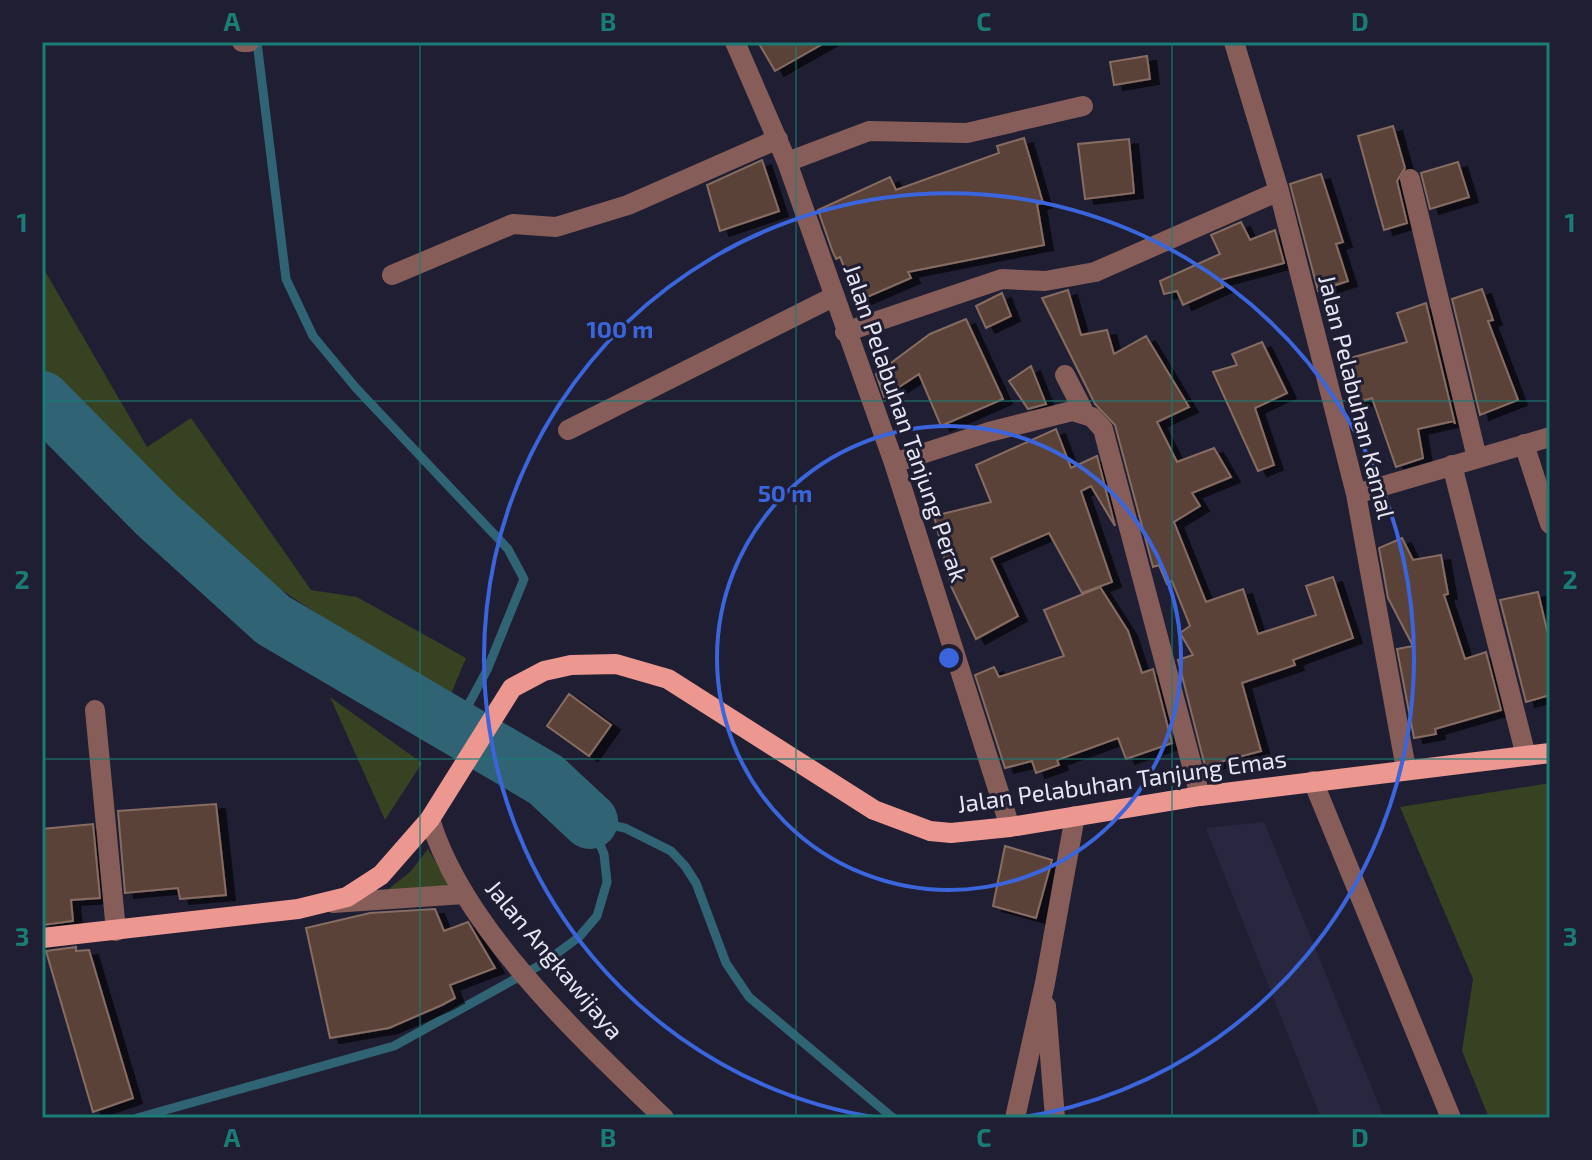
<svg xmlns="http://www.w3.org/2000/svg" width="1592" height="1160" font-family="'Exo 2',sans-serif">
<defs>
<filter id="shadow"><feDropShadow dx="9" dy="5" stdDeviation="0" flood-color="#0009"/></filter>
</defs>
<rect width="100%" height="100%" fill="#201e32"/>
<path fill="#292740" d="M1264,822l120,296h-63l-115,-290z"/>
<path fill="#374223" d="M42,266l105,181 44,-29 120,172 46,7 109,61 -18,43 -180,-120 -226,-209z
M330,697l92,66 -37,57z
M1550,783v335h-61l-27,-67 11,-72 -73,-172z
M428,849l22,38 -64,4 24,-19z"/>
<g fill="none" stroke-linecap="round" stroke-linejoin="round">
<path stroke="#306374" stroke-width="9" d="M257,42l29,237 27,57 43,52 152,161 16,30 -37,91 -31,58
M590,821l35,7 46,23 14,15 11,17 30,80 23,34 144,121
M137,1118l257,-72 150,-83 35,-26 18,-21 10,-34 -3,-28 -14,-33"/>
<path stroke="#306374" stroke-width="56" d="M42,399l115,116 116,105 273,160 44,41"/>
</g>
<path fill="#5a4238" stroke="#866c62" stroke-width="2" filter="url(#shadow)" d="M758,42h68l-51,29z
M1147,56l3,23 -36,6 -4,-23z
M1393,126l12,42 -8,13 10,42 -23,7 -26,-94z
M1024,138l19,65 -6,1 7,41 -136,27 3,6 -53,23 -18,-44 -4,2 -4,-9 -14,-40 72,-33 6,13 103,-37 -2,-7z
M1129,139l5,54 -49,6 -7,-55z
M762,160l17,51 -59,20 -13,-46z
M1458,162l11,35 -39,12 -9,-36z
M1321,174l22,68 -7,2 12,37 -30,10 -28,-107z
M1241,222l9,18 25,-10 9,33 -64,17 3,7 -40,18 -6,-14 -13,3 -4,-13 60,-27 -9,-19z
M1482,289l11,31 -5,1 30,79 -38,15 -28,-116z
M1068,290l13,45 26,-5 7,24 32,-18 43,71 -32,15 20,40 37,-14 17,29 -39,16 8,13 -26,16 32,80 37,-13 15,45 58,-19 -10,-29 27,-9 20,61 -60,22 2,5 -53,18 19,68 -56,15 -27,-106 15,-5 -13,-22 10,-7 -18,-45 -5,3 -8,-19 -6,2 -38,-142 -20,-21 -53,-106z
M1002,293l9,23 -25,12 -10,-22z
M1426,303l29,121 -1,-3 -36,8 5,29 -27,9 -24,-69 -19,6 -13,-43 67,-19 -10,-29z
M966,319l37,80 -62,27 -22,-52 -35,23 -8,-23 54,-40z
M1262,342l25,51 -32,15 19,57 -16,6 -45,-99 24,-7 -5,-11z
M1031,366l15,38 -18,5 -19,-28z
M1056,429l15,39 26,-12 18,70 -24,-40 -10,5 31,91 -30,11 -33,-60 -58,25 27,58 -42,23 -25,-53 -17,-70 57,-14 -15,-37z
M1402,538l11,22 28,-5 7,39 -4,1 21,64 21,-7 15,58 -66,19 1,5 -22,4 -17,-89 16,-3 -25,-48 -9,-50z
M1100,587l28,44 14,42 11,-4 19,74 -46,16 -8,-21 -61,22 2,5 -23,8 -4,-12 -27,7 -30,-93 19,-8 5,10 65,-21 -20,-46z
M1538,592l12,51v52l-24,7 -26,-102z
M569,694l42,31 -22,31 -42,-30z
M216,804l10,91 -46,4 -2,-11 -53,5 -7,-82z
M93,824l7,74 -29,2 2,21 -31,4v-96z
M1005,846l47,14 -16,58 -43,-12z
M435,909l9,22 24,-9 27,46 -45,17 5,13 -13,7 -53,23 -59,10 -24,-110 64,-15z
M76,947v4l13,-1 44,148 -40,14 -47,-161z"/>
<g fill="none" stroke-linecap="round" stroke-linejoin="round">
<path stroke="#865d59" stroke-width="20" d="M242,42h7
M735,42l52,120 107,301 116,364
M1234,42l45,149 77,303 50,275
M787,162l82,-31 98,2 116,-27
M1410,179l67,279
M392,275l121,-51 43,3 72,-22 150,-66
M845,332l157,-53 43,2 50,-9 184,-81
M1065,375l19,37
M568,430l265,-133
M1524,444l26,80
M894,463l95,-31 83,-21 20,6 11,12 97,367
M1452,465l74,291
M1356,494l194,-57
M95,710l21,221
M1313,781l138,337
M430,819c32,109 153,221 234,299
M333,903l131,-9
M1046,1006l9,112
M1015,1118l30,-135 30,-167"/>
<path stroke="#ec9790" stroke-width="20" d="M42,938l256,-29 49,-12 34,-22 49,-56 82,-131 32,-17 27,-6 45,-1 52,15 206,131 56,21 21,2 59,-6 190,-31 350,-43"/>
</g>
<path fill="none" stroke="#1a7c75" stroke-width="2" stroke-opacity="0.55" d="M420,42v1076M796,42v1076M1172,42v1076M42,401h1508M42,759h1508"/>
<g fill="none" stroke="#3b65dc" stroke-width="4">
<circle cx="949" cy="658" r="232"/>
<path d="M880 1118A465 465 0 1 1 1018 1118"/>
</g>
<g text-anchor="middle" stroke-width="6" stroke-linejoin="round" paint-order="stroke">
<g font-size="24" fill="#e5e5f3" stroke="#201e32">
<text transform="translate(1356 397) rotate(76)" y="8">Jalan Pelabuhan Kamal</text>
<text transform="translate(905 423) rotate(71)" y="8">Jalan Pelabuhan Tanjung Perak</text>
<text transform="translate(1122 782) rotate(-8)" y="8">Jalan Pelabuhan Tanjung Emas</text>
<text transform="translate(554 960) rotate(50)" y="8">Jalan Angkawijaya</text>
</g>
</g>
<circle cx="949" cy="658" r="12" fill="#3b65dc" stroke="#201e32" stroke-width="4"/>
<g font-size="24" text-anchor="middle" font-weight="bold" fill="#3b65dc" stroke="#201e32" stroke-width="6" stroke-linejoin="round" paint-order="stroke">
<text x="620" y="338">100 m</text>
<text x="785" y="502">50 m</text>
</g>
<rect width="1592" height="1160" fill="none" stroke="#201e32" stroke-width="88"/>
<rect x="44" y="44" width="1504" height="1072" fill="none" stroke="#1a7c75" stroke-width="3"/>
<g font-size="26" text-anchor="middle" font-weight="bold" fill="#1a7c75">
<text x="232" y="31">A</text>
<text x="608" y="31">B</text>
<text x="984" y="31">C</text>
<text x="1360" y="31">D</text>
<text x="22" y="232">1</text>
<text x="1570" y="232">1</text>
<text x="22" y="589">2</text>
<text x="1570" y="589">2</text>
<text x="22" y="946">3</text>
<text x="1570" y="946">3</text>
<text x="232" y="1147">A</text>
<text x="608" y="1147">B</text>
<text x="984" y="1147">C</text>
<text x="1360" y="1147">D</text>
</g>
</svg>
